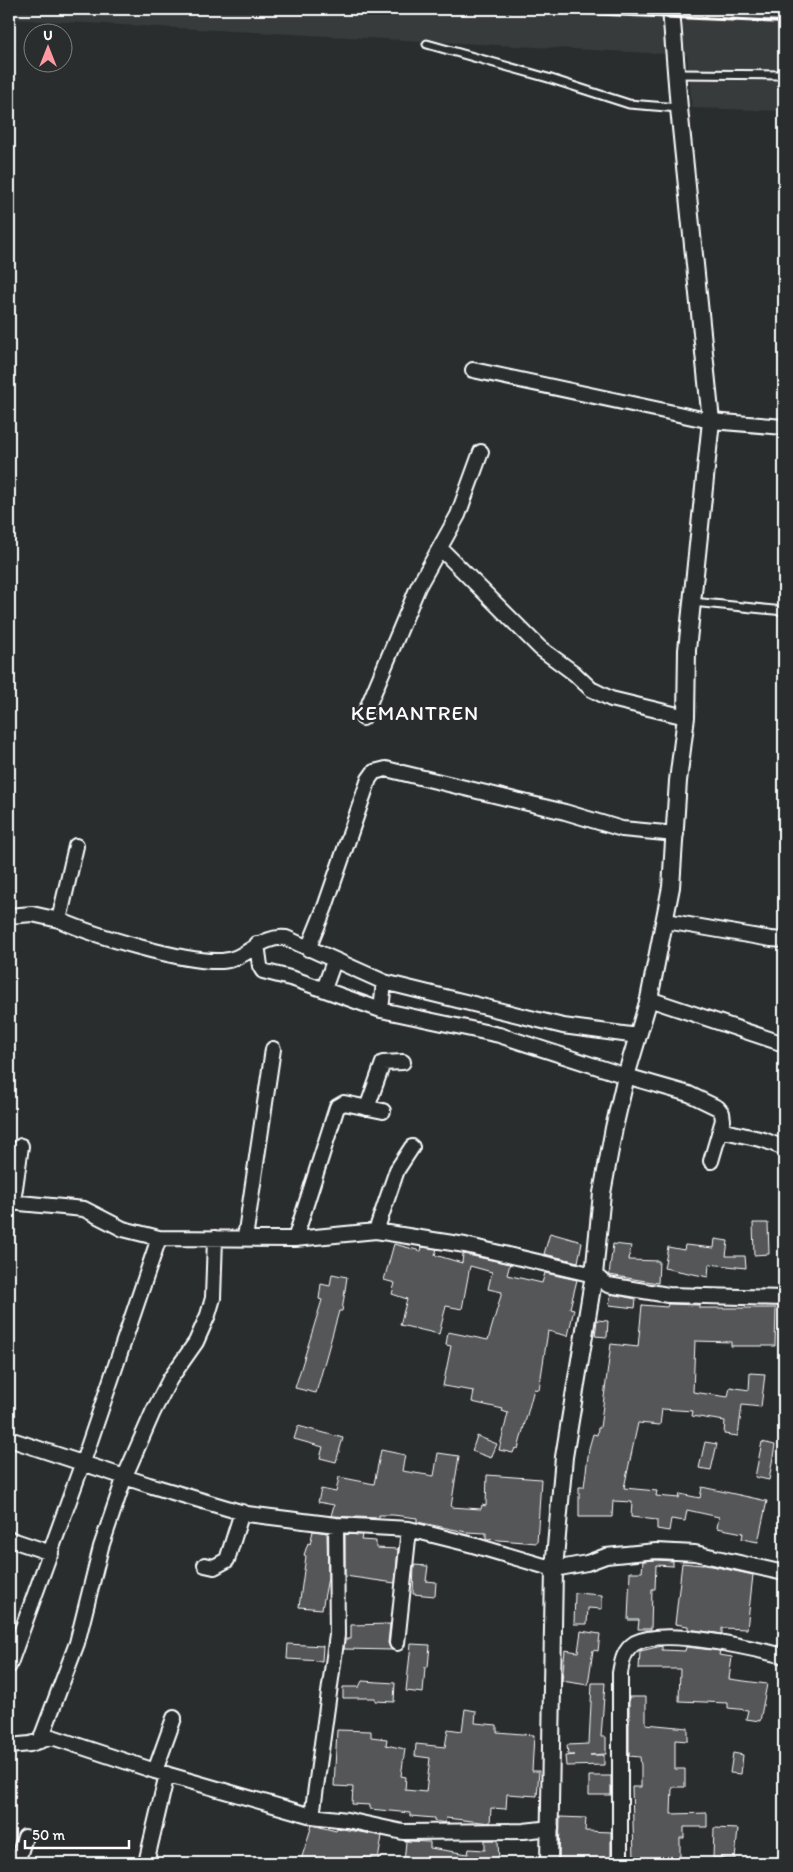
<svg xmlns="http://www.w3.org/2000/svg" width="793" height="1872" font-family="Itim,sans-serif">
<rect width="100%" height="100%" fill="#2a2d2e"/>
<filter id="ink" filterUnits="userSpaceOnUse"><feTurbulence type="fractalNoise" baseFrequency=".02" numOctaves="2"/><feDisplacementMap in="SourceGraphic" scale="10" xChannelSelector="R" yChannelSelector="G"/><feConvolveMatrix kernelMatrix="1 2 1 2 8 2 1 2 1" color-interpolation-filters="sRGB"/></filter>
<g filter="url(#ink)">
<path fill="#373a3b" d="M9,9h775v102l-92,-3 -5,-53 -678,-36z"/>
<path fill="#555758" stroke="#fff" d="M753,1223h15l1,31 -15,1z
M550,1233l32,9 -4,20 -34,-8z
M715,1239l13,2 -2,15h19l1,12 -37,-4 -1,13 -44,-9 4,-21 16,3 1,-5 29,3z
M394,1244l27,7 1,-4 15,2 -2,6 27,8 1,-9 47,10 -3,11 35,8 3,-10 32,7 -7,28 4,1 -6,27 -20,-5 -9,59 -5,-1 -16,60 -3,-1 -2,5 -14,-3 9,-37 -6,-2 1,-2 -31,-7 2,-11 -31,-5 8,-40 -5,-1 2,-13 40,8 14,-48 -14,-3 4,-17 -22,-6 -8,43 -16,-3 -7,28 -39,-9 7,-26 -15,-5 3,-11 -11,-3z
M613,1244l18,2 -2,14 30,1 -1,22 -49,-8z
M332,1274l15,3 -5,34h-3l-23,82 -21,-5 27,-88 -3,-1 2,-15 9,2z
M611,1294l25,5 -1,9 -26,-3z
M668,1304l31,1v3h77l-1,38h-44v-4l-36,-1 -2,51 35,5 2,-10 19,3 1,-17 15,1 -4,33 -19,-2 -4,31 -14,-2 1,-13 -33,-5 1,-5 -31,-2 -2,16 -22,-2 -14,65 33,3 -1,5 23,2 1,-4 20,4 2,-11 65,14 -9,41 -16,-3 1,-6 -26,-5 2,-11 -32,-7 -2,11 -14,-2 -2,12 -12,-2v-9l-26,-3 1,-15 -19,-1 -1,16h-33v-30h5l5,-39 4,-14 4,1 1,-7h2l11,-84 27,3 4,-42 25,2z
M597,1320l11,1 -1,16 -12,-1z
M298,1426l45,12 -7,24 -16,-4 3,-11 -29,-8z
M477,1436l20,8 -6,14 -19,-7z
M705,1442l12,2 -6,26 -12,-2z
M762,1442l13,3 -6,35 -14,-3z
M381,1450l24,5 -3,16 32,5 4,-23 21,3 -8,51 30,2 1,-4 4,1 1,-31 54,4 -4,64 -51,-4v-6l-20,-1 -49,-10v-4l-24,-3h-14v3l-48,-2 3,-11 -16,-3 3,-13 15,3 3,-15 35,7z
M313,1531l14,2 1,45 -6,31 -23,-2 7,-51 -2,-1 4,-12 2,1z
M345,1534l17,1 -1,5 15,1v7l22,1 -3,34 -50,-7z
M656,1560l17,1v5l-17,-1 -1,24h-3l-1,40h-13l1,-9h-11l2,-48h12l1,-11z
M682,1563l30,3 41,9 -6,54 -25,-1v6l-34,-5v-3l-13,-2z
M414,1565l14,1 -2,15 10,1 -1,14 -22,-2z
M575,1593l27,2v14l-14,-1 -1,16h-13z
M390,1624l-2,19 4,7 -48,-1 1,-10h6v-14z
M581,1631l19,3 -2,17 -5,-1 -5,35 -26,-4 3,-31 13,2z
M288,1644l35,2 -1,15 -35,-2z
M411,1644l19,1 -2,22h-3l-2,26 -17,-2z
M662,1646v4l23,1 1,-4 34,4 -1,4 13,2 -3,22 38,5 -7,37 -14,-2 2,-9 -20,-2v-5l-49,-2 1,-32h-41l1,-18z
M362,1681l33,2 -1,19 -19,-1v-3h-32v-11h16z
M592,1683h13l-4,54h5v17l-16,1h14v10l-38,1 -1,-10 10,-1h-7l-1,-10 22,-1z
M629,1697h17v27l42,4v13l-13,-1v29h10v18h-13l-1,27 36,-1v14h-23v11h-4v25h-45l-1,-4 -2,-72h9v-21l-1,-9 -11,-1z
M465,1709l11,2 -1,12 22,2v7l37,3 -2,36h7l-2,25 -30,-2 -1,15 -15,-1 -1,15 -44,-5 -1,5 -11,-2v-3l-24,-2v-3l-40,-4v-4l-18,-1 1,-17 -19,-1 3,-56 34,1v6l16,2 -1,6 19,4 -4,27 5,1 -1,13 21,2 4,-34 -15,-2 1,-12 29,3 3,-18 14,2z
M733,1753l10,2 -2,19 -11,-1z
M589,1776h22v19h-22z
M560,1817l26,1 -1,13 26,1v31h-52z
M312,1825l24,6 1,-3 45,8 -4,24 -16,-3v4l-16,-2 -2,4h-44z
M714,1828l24,1 -3,30 -22,-1z
M485,1840h13l1,23h-95l2,-22 24,1v6l38,6 1,-5 16,1z"/>
<g fill="none" stroke-linecap="round" stroke-linejoin="round">
<g stroke="#fff" stroke-width="11">
<path id="service" d="M427,44l121,34 81,26 50,4
M677,74l107,1
M692,602l92,9"/>
</g>
<g stroke="#fff" stroke-width="18">
<path id="minor" d="M473,370l238,51 73,6
M441,549l99,99 34,25 17,16 20,10 75,18
M363,718l55,-131 40,-72 23,-63
M76,846l-17,74c37,16 125,43 163,41 24,-1 38,-26 64,-23l98,44 179,44 75,10
M9,916l23,-2 27,6
M666,921l105,18 13,1
M257,944l3,22 3,5 31,8 87,31 118,25 127,41 63,18 29,14 4,5 1,7 -12,41
M308,949l17,-42 44,-128 5,-7 12,-3 179,43 57,17 54,5
M324,989l10,-28
M649,999l135,45
M381,1010l3,-28
M367,1108l16,-45 20,-1
M720,1130l44,10 20,8
M9,1202l75,7 39,20 36,9 136,1 81,-8 89,14 129,30 14,10 60,10 116,3
M13,1202l8,-56
M376,1231l21,-61 15,-23
M245,1238l28,-189
M295,1239l42,-132 7,-4 39,8
M9,1439l140,46 98,29 89,11 73,4 64,16 81,24 33,-6 19,-7 50,-5 39,2 89,20
M9,1539l42,14
M205,1565l9,2 13,-7 15,-48
M397,1643l12,-114
M9,1666l74,-204 76,-224
M40,1741l37,-98 24,-96 24,-71 28,-64 17,-33 26,-37 12,-27 5,-17 2,-60
M9,1746l21,-2 22,-7 103,34 157,45 35,4 56,12 121,-1 27,-3
M155,1771l19,-53
M312,1816l25,-181 -1,-110
M17,1863l8,-26
M146,1863l21,-89
M620,1863v-190c2,-12 4,-23 15,-30 30,-16 116,5 149,13"/>
</g>
<g stroke="#fff" stroke-width="20">
<path id="tertiary" d="M549,1863l5,-294 10,-112 30,-182 8,-82 12,-65 12,-52 23,-77 22,-112 7,-106 8,-64 1,-67 24,-229 -32,-313 -8,-99"/>
</g>
<use href="#service" stroke="#2a2d2e" stroke-width="7"/>
<use href="#minor" stroke="#2a2d2e" stroke-width="14"/>
<use href="#tertiary" stroke="#2a2d2e" stroke-width="16"/>
<path stroke="#fff" stroke-width="4" d="M494,9l290,13"/>
</g>
</g>
<g text-anchor="middle" stroke-width="4.5" stroke-linejoin="round" paint-order="stroke">
<g font-size="21" letter-spacing="1" fill="#fff" stroke="#2a2d2e">
<text x="415" y="720">KEMANTREN</text>
</g>
</g>
<rect width="793" height="1872" fill="none" stroke="#2a2d2e" stroke-width="30"/>
<rect x="15" y="15" width="763" height="1842" fill="none" stroke="#fff" stroke-width="2" filter="url(#ink)"/>
<g transform="translate(48 48)"><circle r="24" fill="#2a2d2e" stroke="#7f8182"/>
<path d="M0-4L9 19L0 12L-9 19Z" fill="#ff9aa2"/>
<text y="-8" font-size="14" font-weight="bold" text-anchor="middle" fill="#ffffff">U</text>
</g>
<path d="M25 1840v8h104v-8" fill="none" stroke="#ffffff" stroke-width="2.5"/>
<text x="32" y="1840" font-size="15" fill="#ffffff" stroke="#2a2d2e" stroke-width="4" paint-order="stroke">50 m</text>
</svg>
